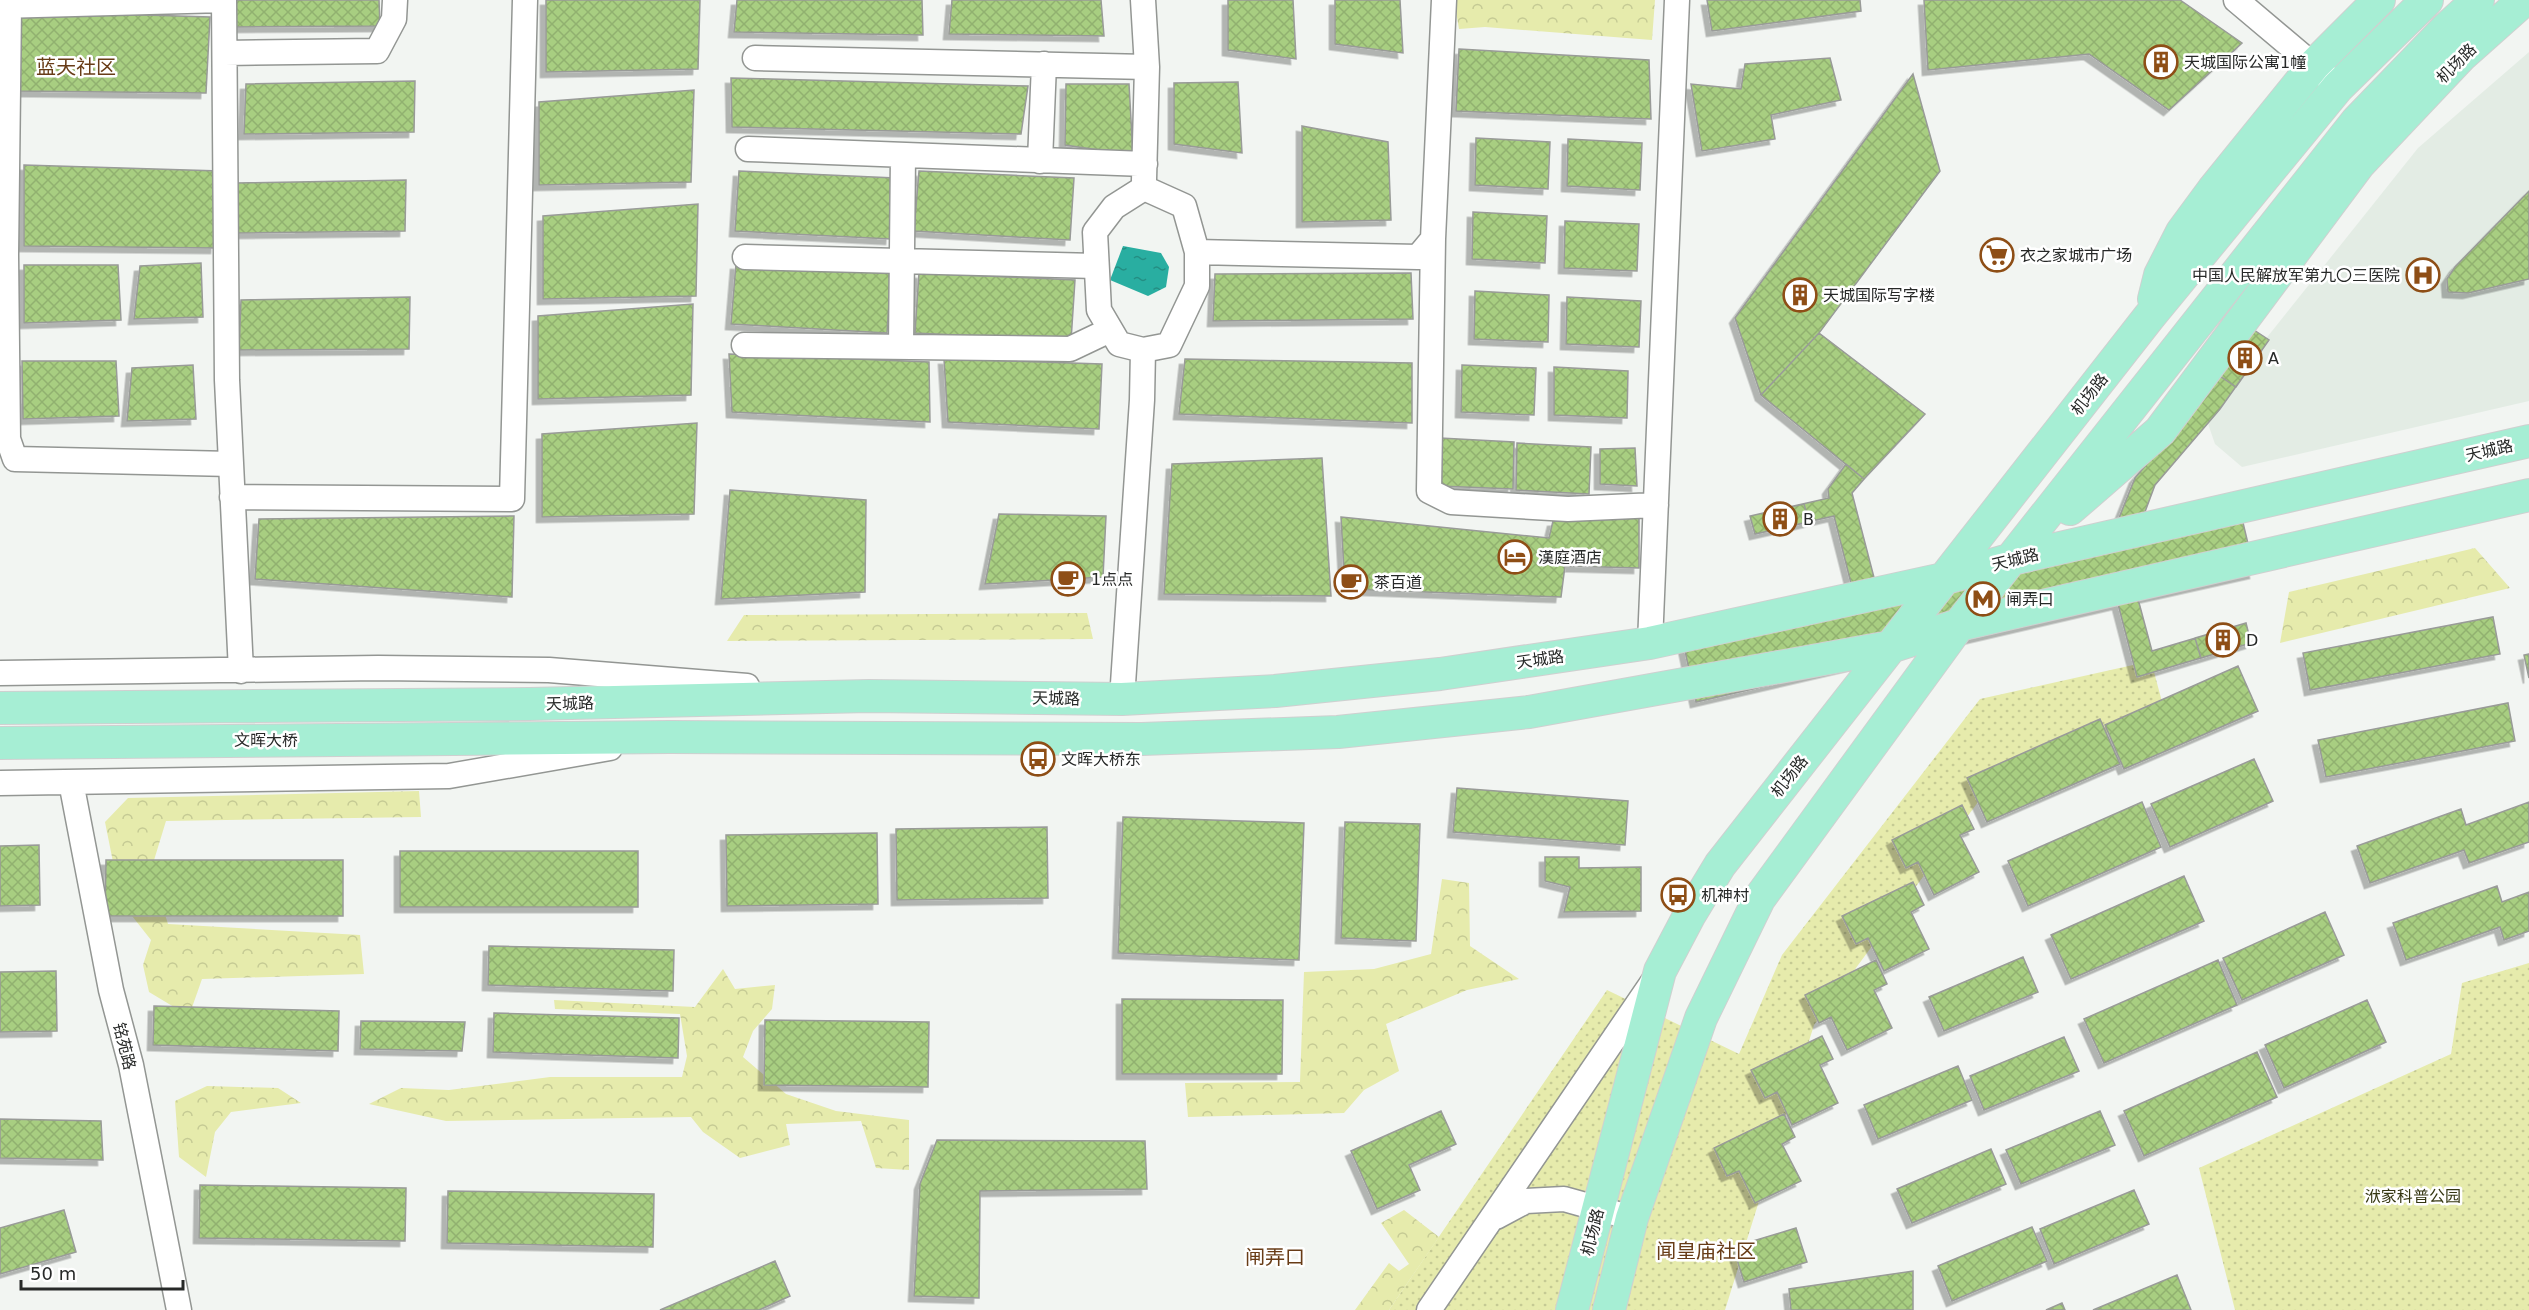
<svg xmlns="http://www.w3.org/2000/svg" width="2529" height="1310" font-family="'DejaVu Sans','Noto Sans SC',sans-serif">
<defs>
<pattern id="grass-dots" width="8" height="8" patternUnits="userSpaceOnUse" patternTransform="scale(1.5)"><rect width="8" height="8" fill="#e6ebac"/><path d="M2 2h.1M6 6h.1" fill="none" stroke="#c5ca94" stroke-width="1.8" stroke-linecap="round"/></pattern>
<pattern id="forest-crowns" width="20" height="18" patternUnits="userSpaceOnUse" patternTransform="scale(1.5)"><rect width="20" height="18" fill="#e6ebac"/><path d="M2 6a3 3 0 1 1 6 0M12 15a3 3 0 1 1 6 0" fill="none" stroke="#c5ca94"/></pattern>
<pattern id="water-ripples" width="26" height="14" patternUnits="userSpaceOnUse" patternTransform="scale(1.5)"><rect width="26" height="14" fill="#29aea1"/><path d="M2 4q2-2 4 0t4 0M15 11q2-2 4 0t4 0" fill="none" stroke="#238e83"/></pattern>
<pattern id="building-cross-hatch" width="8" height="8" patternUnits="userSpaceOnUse" patternTransform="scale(1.5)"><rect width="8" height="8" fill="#a8ce81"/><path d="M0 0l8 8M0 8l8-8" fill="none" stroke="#91b16f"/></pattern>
<filter id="shadow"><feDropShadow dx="-5.5" dy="5.5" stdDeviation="0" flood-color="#0004"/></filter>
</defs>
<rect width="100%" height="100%" fill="#f2f5f2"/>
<path fill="#e3ece4" d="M2529,52v349l-287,66 -27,-23 -10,-29 213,-267z"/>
<path fill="url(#grass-dots)" d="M2151,661l13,48 -169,70 -181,246 -89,285h-336l218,-320 132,64 43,-99 198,-256z
M2529,963v347h-294l-36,-142 252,-114 11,-71z"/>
<path fill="url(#forest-crowns)" d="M1454,0h201l-3,40 -167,-13 -26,2z
M2475,548l35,40 -230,55 9,-51z
M1087,613l6,26 -366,2 17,-26z
M419,791l2,26 -255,4 -15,49 17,54 192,11 4,39 -162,5 -13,37 -40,-24 -6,-27 8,-25 -30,-38 -16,-80 23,-24z
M1442,879l27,4 1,63 49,33 -52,11 -81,34 13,47 -35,19 -20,23 -156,4 -3,-34 115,-1 4,-110 70,-3 57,-15z
M723,969l12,20 40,-4 -3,24 -19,22 -10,26 43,37 50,17 73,9v50l-33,-2 -15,-47 -75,3 4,21 -50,13 -37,-26 -12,-15 -245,4 -77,-17 32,-16 48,2 101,-13h132l5,-21 -7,-42 -125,-5 -1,-9 141,7z
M207,1086l71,2 23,15 -70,9 -16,20 -9,45 -27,-20 -4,-56z
M1404,1210l35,27 -50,73h-34l34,-47 10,8 10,-7 -28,-41z"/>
<path fill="url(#water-ripples)" d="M1123,246l38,7 8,14 -3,20 -18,9 -38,-16z"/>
<path fill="url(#building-cross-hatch)" stroke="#999b98" stroke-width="1.5" filter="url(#shadow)" d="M235,0h144l1,26 -146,1z
M546,0h154l-2,69 -152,3z
M737,0h185l1,35 -189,-3z
M952,0h149l3,36 -155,-2z
M1228,0h65l3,59 -68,-9z
M1335,0h65l3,53 -68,-9z
M1707,0h153l1,11 -149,20z
M1924,0h256l62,43 -73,67 -80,-56 -161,16z
M15,11l195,6 -4,76 -191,-2z
M1459,49l190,11 2,59 -195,-8z
M1830,58l11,42 -70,15 4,24 -73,12 -11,-67 50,5 4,-25z
M1913,74l27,97 -121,162 106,81 -61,65 -103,-84 -26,-77z
M731,78l297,8 -7,48 -289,-7z
M415,81l-1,51 -170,2 2,-50z
M1238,82l4,71 -68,-9v-61z
M1066,84h63l4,71 -68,-10z
M694,90l-3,92 -152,3v-83z
M1302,126l86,16 3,78 -89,2z
M1476,138l74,4 -2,47 -73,-4z
M1568,139l74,4 -2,47 -73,-4z
M24,165l196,6 -4,77 -192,-2z
M739,171l156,7 -4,61 -156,-8z
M919,171l155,7 -4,62 -156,-9z
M406,180l-1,51 -170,2 2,-50z
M2529,191v88l-61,14 -20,-1 -1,-13 8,-12z
M698,204l-2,92 -153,3v-83z
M1473,212l74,4 -2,47 -73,-4z
M1565,221l74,3 -2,47 -73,-3z
M201,263l2,54 -69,2 6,-53z
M736,264l155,8 -4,61 -156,-9z
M24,265h94l3,55 -97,3z
M919,273l156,7 -4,61 -156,-8z
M1411,273l2,46 -200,2 2,-47z
M1475,291l74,4 -1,47 -74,-3z
M410,297l-1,52 -170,1 2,-50z
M1567,297l74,4 -2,46 -73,-3z
M693,304l-2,91 -153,4v-83z
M2254,330l15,10 -49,69 -65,76 -16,43 100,-22 16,67 -117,26 14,52 94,-28 5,20 -114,34 -19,-73 -422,98 -15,-70 173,-37 -20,-79 -79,18 -5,-18 79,-18 -1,-9 18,-25 18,15 -12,14 25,96 236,-56 22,-55 71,-84z
M2254,330l15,10 -33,47 -16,-11z
M1819,333l106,81 -61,65 -103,-84z
M729,354l200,8 1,60 -198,-10z
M944,359l158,5 -3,65 -151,-7z
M1185,359l227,4v60l-233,-9z
M22,361h94l3,55 -96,3z
M193,365l3,54 -69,2 5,-53z
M1462,365l74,3 -2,47 -73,-3z
M1554,367l74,4 -1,47 -73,-3z
M697,423l-3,91 -152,3v-83z
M1440,438l74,4 -1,47 -74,-3z
M1517,443l74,4 -2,47 -73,-4z
M1635,448l2,38 -37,-2v-35z
M1322,458l9,138 -167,-2 8,-130z
M730,490l136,10 -1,92 -144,7z
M1804,504l5,18 -54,12 -5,-18z
M999,514l107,2 -3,61 -118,7z
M514,516l-2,81 -257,-18 4,-60z
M1341,517l208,21 4,-17 86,-4v51l-74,-2 -4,31 -216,-8z
M2493,617l7,37 -190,36 -7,-37z
M2246,623l5,20 -50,15 -6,-20z
M2529,654v24l-5,-23z
M2238,666l20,45 -134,58 -19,-44z
M2508,703l7,38 -189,36 -8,-37z
M2100,719l20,45 -133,58 -20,-44z
M2254,759l19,42 -103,46 -19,-43z
M1457,788l171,13 -3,44 -172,-13z
M2142,802l19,45 -133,59 -20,-45z
M2529,802v40l-60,21 -5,-13 -94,33 -13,-37 104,-37 5,16z
M1962,805l12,24 -14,6 19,37 -45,23 -16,-33 -12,6 -14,-28z
M1123,817l181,6 -5,137 -181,-7z
M1345,822l75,2 -4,117 -75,-3z
M1047,827l1,71 -151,2 -1,-71z
M877,833l1,71 -151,2 -1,-71z
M39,845l1,60 -40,1v-60z
M400,851h238v56h-238z
M1545,857h34v11l62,-1v44l-77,1 6,-25 -25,-6z
M106,860h237v56h-238z
M2184,876l20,45 -133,58 -20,-44z
M1913,882l11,23 -13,7 18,37 -45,22 -16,-33 -12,6 -14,-28z
M2497,886l5,16 27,-10v39l-25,9 -4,-13 -94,33 -13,-37z
M2325,912l19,43 -102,45 -19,-42z
M489,946l185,4 -1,41 -185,-6z
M2023,957l15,35 -94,39 -15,-34z
M1876,960l11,24 -13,6 18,38 -45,22 -16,-33 -12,6 -14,-28z
M2218,960l19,45 -133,58 -20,-44z
M56,971l1,60 -57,1v-60z
M1122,999l161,1 -1,74h-160z
M2367,1000l19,42 -102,46 -19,-43z
M154,1006l185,5 -1,40 -185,-6z
M494,1013l185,5 -1,40 -185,-6z
M765,1020l164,2 -1,65 -164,-2z
M361,1021l104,1 -3,29 -102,-2z
M1822,1036l11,23 -13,6 18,38 -46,22 -15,-33 -12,6 -14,-28z
M2064,1037l15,34 -95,39 -14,-34z
M2257,1052l20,45 -133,59 -20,-45z
M1958,1066l14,34 -94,39 -14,-34z
M1441,1111l15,33 -47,21 11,25 -43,19 -26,-58z
M2100,1111l15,34 -94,39 -15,-34z
M1784,1114l11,23 -13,7 19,37 -46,22 -16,-32 -12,5 -13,-28z
M0,1119l101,2 2,39 -103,-2z
M937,1140l208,1 2,48 -167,2 -1,107 -65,-2 6,-112z
M1991,1149l15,35 -94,39 -15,-34z
M200,1185l206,3 -1,53 -206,-3z
M2134,1190l15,34 -95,40 -14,-35z
M448,1191l206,3 -1,53 -206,-4z
M64,1210l12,42 -76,22v-46z
M2032,1227l15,34 -95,40 -14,-35z
M1796,1228l11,34 -63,20 -11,-35z
M775,1261l15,35 -31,14h-99z
M1913,1271v39h-122l-2,-21z
M2177,1275l14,35h-98z
M2062,1303l3,7h-19z"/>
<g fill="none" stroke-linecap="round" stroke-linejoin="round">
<g stroke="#939693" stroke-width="27">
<path id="minor" d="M224,0l3,380 14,291
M1143,0l4,67 -3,113
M2236,0l90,76
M0,6l224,-6
M9,6l-3,249 2,184 7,20 216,5
M225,53l152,-2 17,-32 1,-19
M755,58l392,9
M748,149l397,15
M1040,161l4,-97
M1144,188l40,18 13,46v34l-28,59 -26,5 -24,-6 -20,-34 -4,-78 19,-25z
M1433,239l-4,252 22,11 117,7 88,-4
M1197,252l221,5 15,-18 11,-239
M745,257l351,9
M744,345l326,4 40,-19
M901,347l2,-192
M232,497l280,2 13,-499
M1650,643l27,-643
M0,673l378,-5 171,2 198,16
M1122,699l20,-299 1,-50
M71,782l40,208 20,75 48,245
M0,783l449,-7 161,-28
M1496,1217l30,-16 38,-2 68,19
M1429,1310l223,-327"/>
</g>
<g stroke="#cfd0d0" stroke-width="34">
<path id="major" d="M2154,299l6,-24 22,-43 31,-42 101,-125 65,-65
M2070,509l90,-78 199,-267 102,-108 63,-56
M0,708l529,-4 340,-8 253,3 153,-8 165,-17 210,-31 293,-64 69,-20 517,-118
M0,743l670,-6 472,2 196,-7 191,-20 361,-65 69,-22 570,-130
M1572,1310l88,-339 29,-55 31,-51 429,-548 189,-230 89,-87
M1609,1310l23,-92 69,-200 58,-119 200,-274 398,-504 89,-92 32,-29"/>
</g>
<use href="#minor" stroke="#fff" stroke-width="24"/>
<use href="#major" stroke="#a6eed4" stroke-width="32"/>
</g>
<defs>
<g id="building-ring" transform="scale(1.725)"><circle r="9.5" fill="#fff" stroke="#8e4e16" stroke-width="1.5"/><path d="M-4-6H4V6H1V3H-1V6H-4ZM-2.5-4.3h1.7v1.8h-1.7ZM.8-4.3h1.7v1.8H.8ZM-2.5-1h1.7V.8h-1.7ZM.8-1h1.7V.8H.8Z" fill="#8e4e16"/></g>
<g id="supermarket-ring" transform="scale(1.725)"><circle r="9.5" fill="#fff" stroke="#8e4e16" stroke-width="1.5"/><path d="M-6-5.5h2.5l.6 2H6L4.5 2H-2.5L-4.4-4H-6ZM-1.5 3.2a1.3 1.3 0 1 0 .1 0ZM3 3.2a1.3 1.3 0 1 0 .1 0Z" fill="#8e4e16"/></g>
<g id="hospital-ring" transform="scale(1.725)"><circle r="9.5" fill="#fff" stroke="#8e4e16" stroke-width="1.5"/><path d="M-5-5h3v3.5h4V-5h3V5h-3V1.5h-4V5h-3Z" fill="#8e4e16"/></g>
<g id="hotel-ring" transform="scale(1.725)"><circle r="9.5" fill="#fff" stroke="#8e4e16" stroke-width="1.5"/><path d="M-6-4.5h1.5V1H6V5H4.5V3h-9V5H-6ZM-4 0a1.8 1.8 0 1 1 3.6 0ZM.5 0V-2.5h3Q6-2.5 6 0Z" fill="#8e4e16"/></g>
<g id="cafe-ring" transform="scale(1.725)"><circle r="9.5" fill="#fff" stroke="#8e4e16" stroke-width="1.5"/><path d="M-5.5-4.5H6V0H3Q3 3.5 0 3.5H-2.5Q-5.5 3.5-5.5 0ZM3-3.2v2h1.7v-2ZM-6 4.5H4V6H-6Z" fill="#8e4e16"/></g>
<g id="metro-ring" transform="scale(1.725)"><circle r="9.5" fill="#fff" stroke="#8e4e16" stroke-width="1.5"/><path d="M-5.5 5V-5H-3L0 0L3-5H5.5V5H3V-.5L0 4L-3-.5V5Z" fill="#8e4e16"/></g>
<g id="bus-ring" transform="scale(1.725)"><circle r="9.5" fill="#fff" stroke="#8e4e16" stroke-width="1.5"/><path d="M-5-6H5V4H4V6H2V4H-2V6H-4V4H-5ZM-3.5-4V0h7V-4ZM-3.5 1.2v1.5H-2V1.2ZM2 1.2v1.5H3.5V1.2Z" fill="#8e4e16"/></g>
</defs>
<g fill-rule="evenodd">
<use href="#building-ring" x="2161" y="62"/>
<use href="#supermarket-ring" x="1997" y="255"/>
<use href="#hospital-ring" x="2423" y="275"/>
<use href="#building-ring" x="1800" y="295"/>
<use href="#building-ring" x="2245" y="358"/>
<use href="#building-ring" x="1780" y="519"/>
<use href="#hotel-ring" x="1515" y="557"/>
<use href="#cafe-ring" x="1068" y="579"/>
<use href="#cafe-ring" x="1351" y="582"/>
<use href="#metro-ring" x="1983" y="599"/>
<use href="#building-ring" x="2223" y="640"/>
<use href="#bus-ring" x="1038" y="759"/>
<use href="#bus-ring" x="1678" y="895"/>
</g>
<g text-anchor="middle" stroke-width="5" stroke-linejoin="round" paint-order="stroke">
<g font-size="16" fill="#272928" stroke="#fff" text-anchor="start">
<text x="2184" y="68">天城国际公寓1幢</text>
<text x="2020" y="261">衣之家城市广场</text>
<text x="2400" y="281" text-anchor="end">中国人民解放军第九〇三医院</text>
<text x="1823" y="301">天城国际写字楼</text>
<text x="2268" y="364">A</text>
<text x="1803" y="525">B</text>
<text x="1538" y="563">漢庭酒店</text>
<text x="1091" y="585">1点点</text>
<text x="1374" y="588">茶百道</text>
<text x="2006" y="605">闸弄口</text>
<text x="2246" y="646">D</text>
<text x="1061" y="765">文晖大桥东</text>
<text x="1701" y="901">机神村</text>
</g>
<g font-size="16" fill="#272928" stroke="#fff">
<text transform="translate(2456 63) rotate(-45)" y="6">机场路</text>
<text transform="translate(2089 394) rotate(-52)" y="6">机场路</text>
<text transform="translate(2489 450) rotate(-13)" y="6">天城路</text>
<text transform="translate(2015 559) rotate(-14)" y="6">天城路</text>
<text transform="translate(1540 659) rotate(-8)" y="6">天城路</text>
<text transform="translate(1056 698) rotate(1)" y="6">天城路</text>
<text transform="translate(570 703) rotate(-1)" y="6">天城路</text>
<text x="266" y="746">文晖大桥</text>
<text transform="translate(1789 776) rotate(-52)" y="6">机场路</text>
<text transform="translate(125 1046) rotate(76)" y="6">铭苑路</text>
<text transform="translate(1592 1232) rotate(-76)" y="6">机场路</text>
</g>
<g font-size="16" fill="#353712" stroke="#fff">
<text x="2413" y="1202">洑家科普公园</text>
</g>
<g font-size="20" fill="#683c17" stroke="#fff">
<text x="76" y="74">蓝天社区</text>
<text x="1706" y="1258">闻皇庙社区</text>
<text x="1275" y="1264">闸弄口</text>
</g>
</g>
<path d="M21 1280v9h162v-9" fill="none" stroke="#272928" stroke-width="3"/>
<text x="30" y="1280" font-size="18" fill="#272928" stroke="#ffffff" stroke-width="4.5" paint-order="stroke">50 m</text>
</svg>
